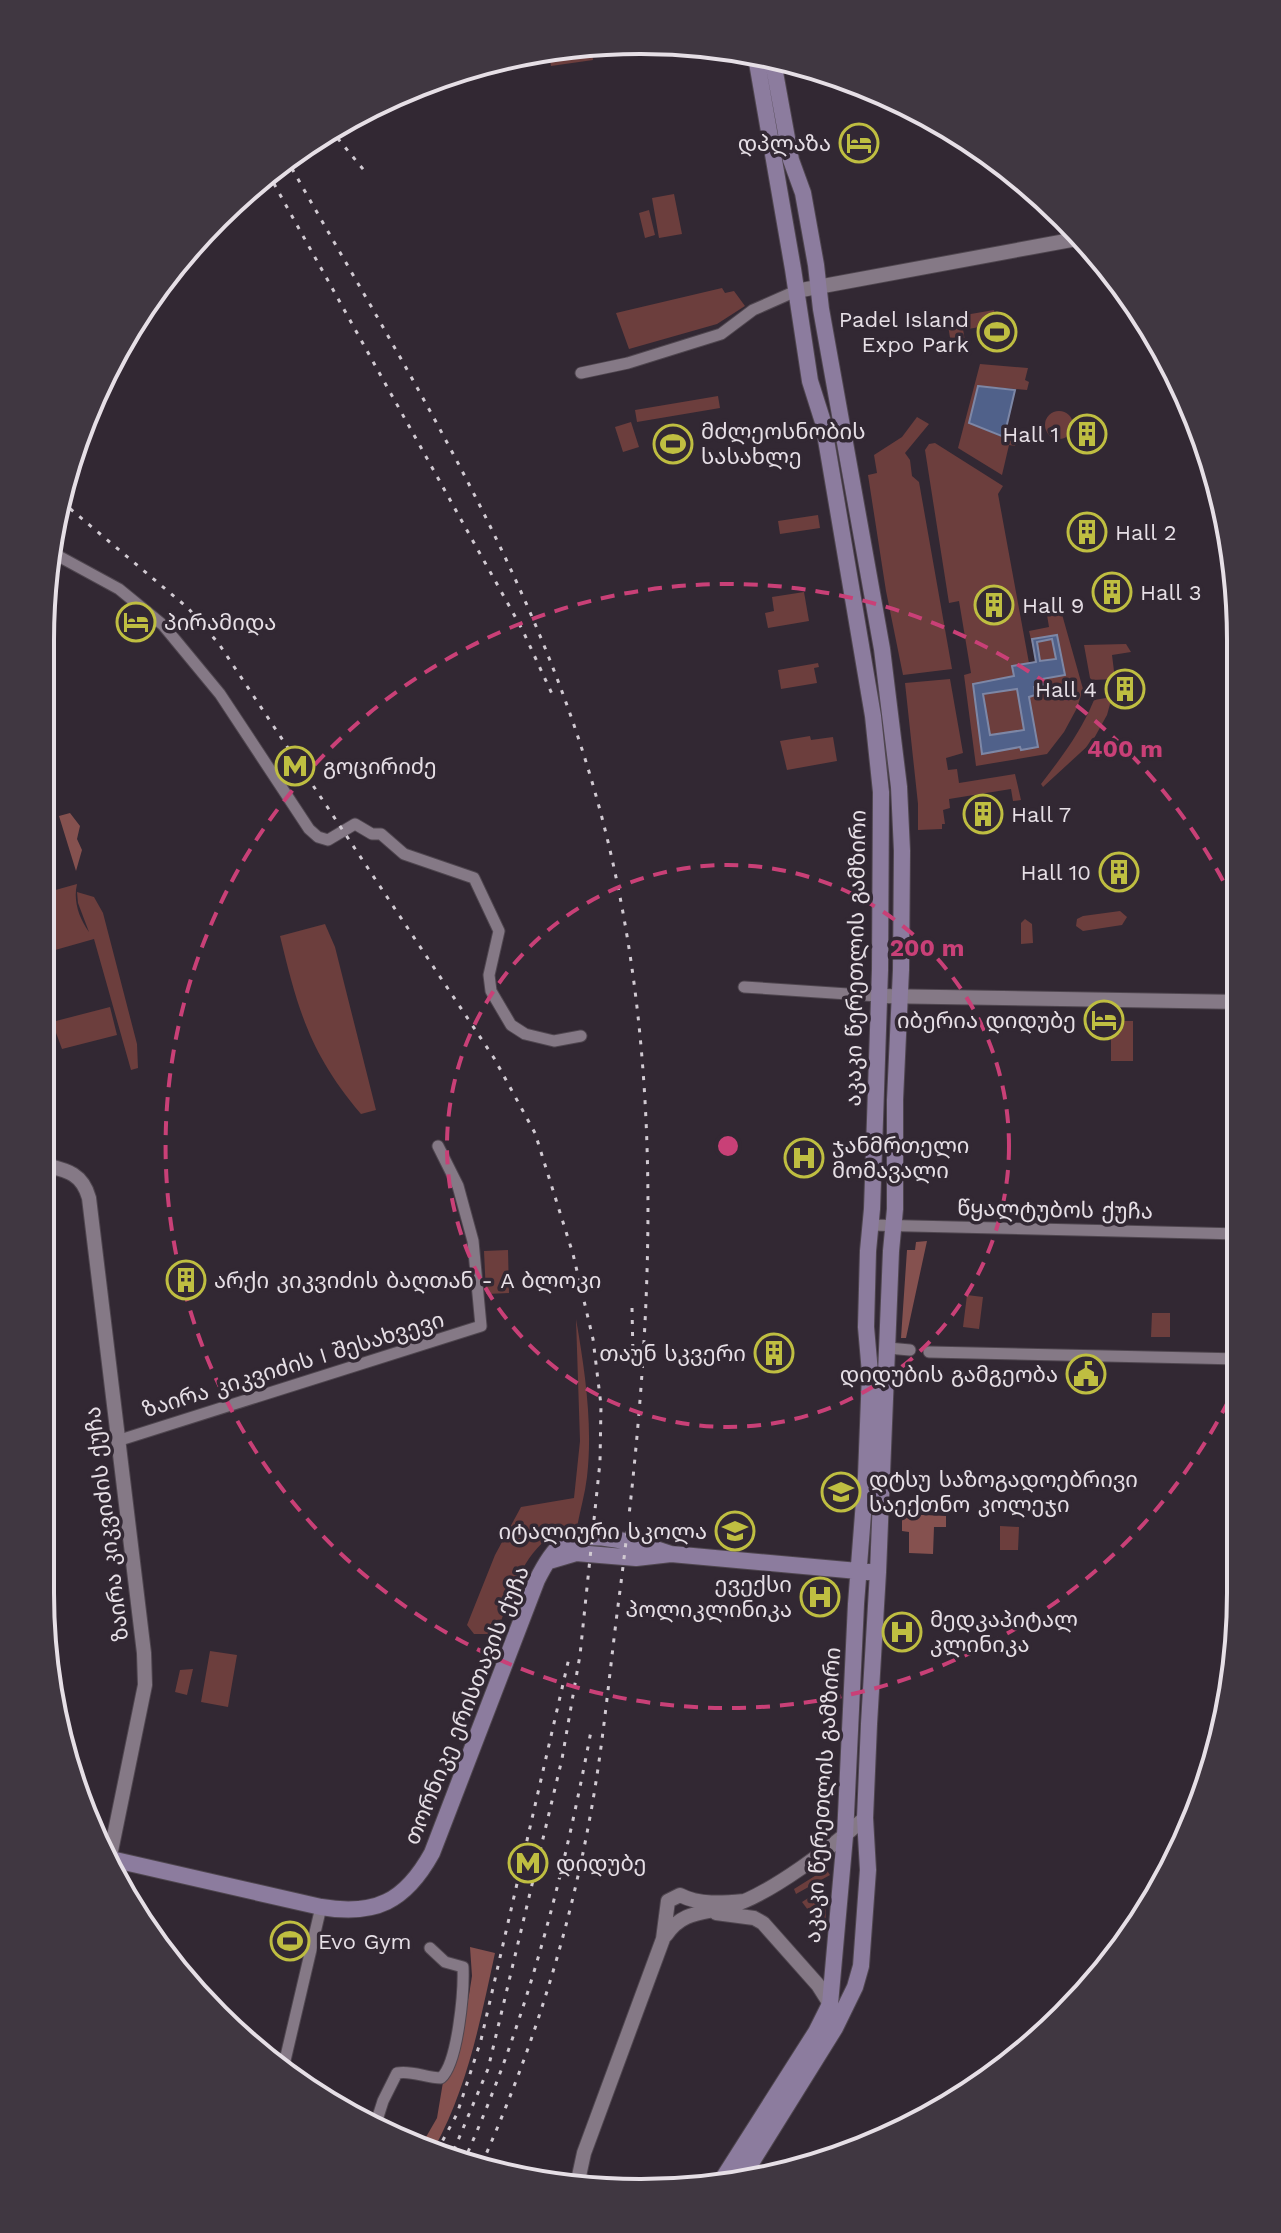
<svg xmlns="http://www.w3.org/2000/svg" width="1281" height="2233" font-family="'Work Sans','Noto Sans Georgian',sans-serif">
<rect width="100%" height="100%" fill="#322833"/>
<path fill="#6c3e3d" d="M591,45l2,15 -42,6 -3,-17z
M674,194l8,40 -23,4 -7,-40z
M649,210l6,25 -10,3 -6,-25z
M722,288l3,5 9,-2 11,15 -28,18 -88,25 -13,-36z
M994,310l3,14 -29,5 -3,-14z
M961,316l5,32 -14,2 -5,-31z
M980,364l48,4 -3,12 4,2 -2,8 -49,-4 -9,37 47,20 -1,3 -6,-1 -7,30 -44,-27z
M718,396l2,12 -83,14 -2,-12z
M1045 425a14 14 0 1 1 28 0a14 14 0 1 1-28 0Z
M917,417l12,7 -24,29 5,7 2,16 7,6 33,187 -49,6 -17,-84 -18,-116 9,-2 -3,-18 28,-18z
M631,422l8,25 -16,5 -8,-25z
M935,443l68,43 -5,8 31,169 7,-2 -7,-30 20,-4 -4,-24 13,-3 25,89 -6,19 -13,24 -17,22 -71,12 -12,-91 7,-2 -12,-72 -10,2 -24,-153 4,-6z
M818,515l2,13 -40,6 -2,-13z
M804,592l5,29 -41,7 -3,-15 9,-2 -2,-14z
M1126,644l5,8 -19,3 3,24 -23,1 -2,-2 -6,-33z
M818,663l1,4 -5,1 3,15 -36,6 -3,-19z
M950,679l13,74 -17,5 2,12 9,-1 2,14 56,-9 6,26 -8,1 -2,-12 -62,10 1,9 -7,2 2,14h-3v5l-24,1v-26l-13,-121z
M1112,697l-5,18 -15,27 -49,45 -2,-3c20,-26 40,-52 53,-84z
M810,736l1,4 22,-3 4,24 -50,9 -7,-29z
M77,884c-4,17 2,34 12,48l-11,-29 -1,-11 17,5 9,16 34,131 1,24 -7,2 -37,-131 -53,15v-60z
M1120,911l7,6 -5,8 -39,6 -7,-5 1,-7 6,-3z
M1025,919l7,5 1,19 -12,1v-21z
M325,924l10,23 41,163 -15,4c-51,-60 -63,-104 -81,-178z
M110,1007l7,28 -55,14 -10,-27z
M1111,1021h22v40h-22z
M508,1250l1,43 -23,1 -2,-43z
M967,1295l16,2 -4,32 -16,-2z
M1152,1313h18v24h-19z
M576,1319c9,52 17,106 11,158 -2,17 -7,34 -10,50 -51,6 -65,67 -81,107h-22l-7,-9 28,-70 26,-48 53,-9 6,-57z
M1000,1526l19,1 -1,23h-18z
M210,1651l27,4 -9,52 -27,-5z
M193,1669l-6,26 -12,-3 5,-22z
M826,1869l4,6 -34,19 -2,-5z
M825,1887l1,40 -3,3 -21,-28z"/>
<path fill="#85514f" d="M70,813l10,13 -3,13 5,11 -6,21 -17,-55z
M927,1241l-21,97h-5l6,-88h8l1,-8z
M902,1514l44,2v11h-12l-1,27 -24,-1v-21l-7,-1z
M470,1947l25,6c-15,69 -27,133 -61,196l-12,-5 15,-26 6,-36 10,-14 16,-73 3,-19z"/>
<path fill="#50618a" stroke="#7d87a6" stroke-width="2" fill-rule="evenodd" d="M978,386l37,4 -11,47 -35,-14z
M1057,635l8,40 -23,4 1,7 -9,1 1,8 -6,2 9,50 -17,3 -1,-3 -38,7 -9,-70 41,-8 -2,-10 24,-4 -4,-23zM1052,639l4,20 -16,2 -3,-19zM1017,689l7,41 -34,5 -7,-41z"/>
<g fill="none" stroke-linecap="round" stroke-linejoin="round">
<g stroke="#4f464f" stroke-width="13">
<path id="minor" d="M581,373l47,-10 93,-29 32,-24 43,-19
M51,552l68,37 44,36 57,69 89,135 9,8 10,3 27,-16 17,10h9l23,20 70,24 25,53 -10,44 2,16 20,34 14,9 29,7 27,-5
M744,987l134,9
M870,1225l370,9
M888,1348l22,2
M929,1352l311,7
M117,1441l364,-115 -8,-85 -15,-55 -20,-40
M283,2069l38,-162
M376,2123l7,-22 14,-28c15,-3 29,5 44,5 17,-15 23,-87 22,-111l-18,-5 -15,-14"/>
</g>
<g stroke="#4f464f" stroke-width="16">
<path id="tertiary" d="M796,291l286,-53
M878,996l362,6
M41,1164c24,6 41,8 48,34l55,455 1,32 -35,171
M716,1913l38,5 9,5 55,62 12,19
M666,1935c17,-25 38,-21 65,-29 40,-12 102,-60 134,-88
M580,2185l-1,-9 5,-23 79,-214 5,-38 12,-6c19,10 43,8 64,6"/>
</g>
<g stroke="#4f464f" stroke-width="18">
<path id="secondary" d="M549,1561l27,-8 60,5 35,-4 198,18
M111,1859l210,48c54,9 84,-5 111,-54l105,-273c6,-12 15,-28 25,-36 23,-17 85,2 109,10
M743,2176l92,-148 20,-41 6,-21 7,-96 -3,-52 4,-94 9,-152 13,-321 4,-42v-109l6,-130 1,-119 -3,-64 -17,-138 -61,-340 -5,-44 -13,-72 -12,-33 -19,-104
M722,2180l94,-148 14,-28 15,-168 11,-232 10,-128 4,-103 -4,-46 2,-76 4,-42 8,-239 1,-178 -8,-76 -50,-294 -13,-41 -17,-112 -38,-218"/>
</g>
<use href="#minor" stroke="#857986" stroke-width="11"/>
<use href="#tertiary" stroke="#857986" stroke-width="14"/>
<use href="#secondary" stroke="#8c7c9e" stroke-width="16"/>
<path stroke="#d1cad2" stroke-width="3" stroke-dasharray="4 8" stroke-linecap="butt" d="M330,129l37,45
M286,158c113,200 238,396 304,617 81,270 64,555 28,831 -9,70 -15,141 -28,211 -22,121 -60,240 -111,353
M268,173l254,456 31,67
M61,501l127,107 31,36 275,414 41,75 38,121 20,85 8,66 -1,57 -20,193 -18,104 -74,310 -37,88
M632,1308l1,48
M437,2151l20,-37 24,-74 88,-382
M463,2163c63,-139 100,-283 128,-432"/>
</g>
<g fill="none" stroke="#c94077" stroke-width="4" stroke-dasharray="14 10">
<circle cx="728" cy="1146" r="281"/>
<path d="M1239 1379A562 562 0 1 1 1239 913"/>
</g>
<defs>
<g id="hotel-ring" transform="scale(2)"><circle r="9.5" fill="#322833" stroke="#bfbe41" stroke-width="1.5"/><path d="M-6-4.5h1.5V1H6V5H4.5V3h-9V5H-6ZM-4 0a1.8 1.8 0 1 1 3.6 0ZM.5 0V-2.5h3Q6-2.5 6 0Z" fill="#bfbe41"/></g>
<g id="stadium-ring" transform="scale(2)"><circle r="9.5" fill="#322833" stroke="#bfbe41" stroke-width="1.5"/><path d="M0-5a6.5 5 0 1 0 0 10a6.5 5 0 1 0 0-10ZM-3.5-1.8h7v3.6h-7Z" fill="#bfbe41"/></g>
<g id="building-ring" transform="scale(2)"><circle r="9.5" fill="#322833" stroke="#bfbe41" stroke-width="1.5"/><path d="M-4-6H4V6H1V3H-1V6H-4ZM-2.5-4.3h1.7v1.8h-1.7ZM.8-4.3h1.7v1.8H.8ZM-2.5-1h1.7V.8h-1.7ZM.8-1h1.7V.8H.8Z" fill="#bfbe41"/></g>
<g id="metro-ring" transform="scale(2)"><circle r="9.5" fill="#322833" stroke="#bfbe41" stroke-width="1.5"/><path d="M-5.5 5V-5H-3L0 0L3-5H5.5V5H3V-.5L0 4L-3-.5V5Z" fill="#bfbe41"/></g>
<g id="hospital-ring" transform="scale(2)"><circle r="9.5" fill="#322833" stroke="#bfbe41" stroke-width="1.5"/><path d="M-5-5h3v3.5h4V-5h3V5h-3V1.5h-4V5h-3Z" fill="#bfbe41"/></g>
<g id="civic-ring" transform="scale(2)"><circle r="9.5" fill="#322833" stroke="#bfbe41" stroke-width="1.5"/><path d="M-.6-6.5H3V-4.5H.6V-3L4-1V1h2V6H-6V1h2V-1L-.6-3ZM-1.2 2.5V6h2.4V2.5Z" fill="#bfbe41"/></g>
<g id="university-ring" transform="scale(2)"><circle r="9.5" fill="#322833" stroke="#bfbe41" stroke-width="1.5"/><path d="M0-5L7-2L0 1L-7-2ZM-4 1L0 2.5L4 1V4Q0 6-4 4Z" fill="#bfbe41"/></g>
<g id="school-ring" transform="scale(2)"><circle r="9.5" fill="#322833" stroke="#bfbe41" stroke-width="1.5"/><path d="M0-5L7-2L0 1L-7-2ZM-4 1L0 2.5L4 1V4Q0 6-4 4Z" fill="#bfbe41"/></g>
</defs>
<g fill-rule="evenodd">
<use href="#hotel-ring" x="859" y="143"/>
<use href="#stadium-ring" x="997" y="332"/>
<use href="#building-ring" x="1087" y="434"/>
<use href="#stadium-ring" x="673" y="444"/>
<use href="#building-ring" x="1087" y="532"/>
<use href="#building-ring" x="1112" y="592"/>
<use href="#building-ring" x="994" y="605"/>
<use href="#hotel-ring" x="136" y="622"/>
<use href="#building-ring" x="1125" y="689"/>
<use href="#metro-ring" x="295" y="766"/>
<use href="#building-ring" x="983" y="814"/>
<use href="#building-ring" x="1119" y="872"/>
<use href="#hotel-ring" x="1104" y="1020"/>
<use href="#hospital-ring" x="804" y="1158"/>
<use href="#building-ring" x="186" y="1280"/>
<use href="#building-ring" x="774" y="1353"/>
<use href="#civic-ring" x="1086" y="1374"/>
<use href="#university-ring" x="841" y="1492"/>
<use href="#school-ring" x="735" y="1531"/>
<use href="#hospital-ring" x="820" y="1597"/>
<use href="#hospital-ring" x="902" y="1632"/>
<use href="#metro-ring" x="528" y="1863"/>
<use href="#stadium-ring" x="290" y="1941"/>
</g>
<g text-anchor="middle" stroke-width="7" stroke-linejoin="round" paint-order="stroke">
<g font-size="22" fill="#e6dfe6" stroke="#322833" text-anchor="start">
<text x="831" y="151" text-anchor="end">დპლაზა</text>
<text x="969" y="327" text-anchor="end">Padel Island<tspan x="969" dy="25">Expo Park</tspan></text>
<text x="701" y="439">მძლეოსნობის<tspan x="701" dy="25">სასახლე</tspan></text>
<text x="1059" y="442" text-anchor="end">Hall 1</text>
<text x="1115" y="540">Hall 2</text>
<text x="1140" y="600">Hall 3</text>
<text x="1022" y="613">Hall 9</text>
<text x="164" y="630">პირამიდა</text>
<text x="1097" y="697" text-anchor="end">Hall 4</text>
<text x="323" y="774">გოცირიძე</text>
<text x="1011" y="822">Hall 7</text>
<text x="1091" y="880" text-anchor="end">Hall 10</text>
<text x="1076" y="1028" text-anchor="end">იბერია დიდუბე</text>
<text x="832" y="1153">ჯანმრთელი<tspan x="832" dy="25">მომავალი</tspan></text>
<text x="214" y="1288">არქი კიკვიძის ბაღთან - A ბლოკი</text>
<text x="746" y="1361" text-anchor="end">თაუნ სკვერი</text>
<text x="1058" y="1382" text-anchor="end">დიდუბის გამგეობა</text>
<text x="869" y="1487">დტსუ საზოგადოებრივი<tspan x="869" dy="25">საექთნო კოლეჯი</tspan></text>
<text x="707" y="1539" text-anchor="end">იტალიური სკოლა</text>
<text x="792" y="1592" text-anchor="end">ევექსი<tspan x="792" dy="25">პოლიკლინიკა</tspan></text>
<text x="930" y="1627">მედკაპიტალ<tspan x="930" dy="25">კლინიკა</tspan></text>
<text x="556" y="1871">დიდუბე</text>
<text x="318" y="1949">Evo Gym</text>
</g>
<g font-size="22" fill="#e6dfe6" stroke="#322833">
<text transform="translate(855 958) rotate(-89)" y="8">აკაკი წერეთლის გამზირი</text>
<text transform="translate(1055 1209) rotate(1)" y="8">წყალტუბოს ქუჩა</text>
<text transform="translate(293 1364) rotate(-17)" y="8">ზაირა კიკვიძის I შესახვევი</text>
<text transform="translate(106 1524) rotate(-97)" y="8">ზაირა კიკვიძის ქუჩა</text>
<text transform="translate(466 1705) rotate(-68)" y="8">თორნიკე ერისთავის ქუჩა</text>
<text transform="translate(822 1795) rotate(-86)" y="8">აკაკი წერეთლის გამზირი</text>
</g>
</g>
<path d="M0 0H1281V2233H0ZM640 54H641A586 586 0 0 1 1227 640V1593A586 586 0 0 1 641 2179H640A586 586 0 0 1 54 1593V640A586 586 0 0 1 640 54Z" fill="#403741" fill-rule="evenodd"/>
<path fill="none" stroke="#e6dfe6" stroke-width="4" d="M640 54H641A586 586 0 0 1 1227 640V1593A586 586 0 0 1 641 2179H640A586 586 0 0 1 54 1593V640A586 586 0 0 1 640 54Z"/>
<circle cx="728" cy="1146" r="12" fill="#c94077" stroke="#322833" stroke-width="4"/>
<g font-size="24" text-anchor="middle" font-weight="bold" fill="#c94077" stroke="#322833" stroke-width="7" stroke-linejoin="round" paint-order="stroke">
<text x="1125" y="757">400 m</text>
<text x="927" y="956">200 m</text>
</g>
</svg>
